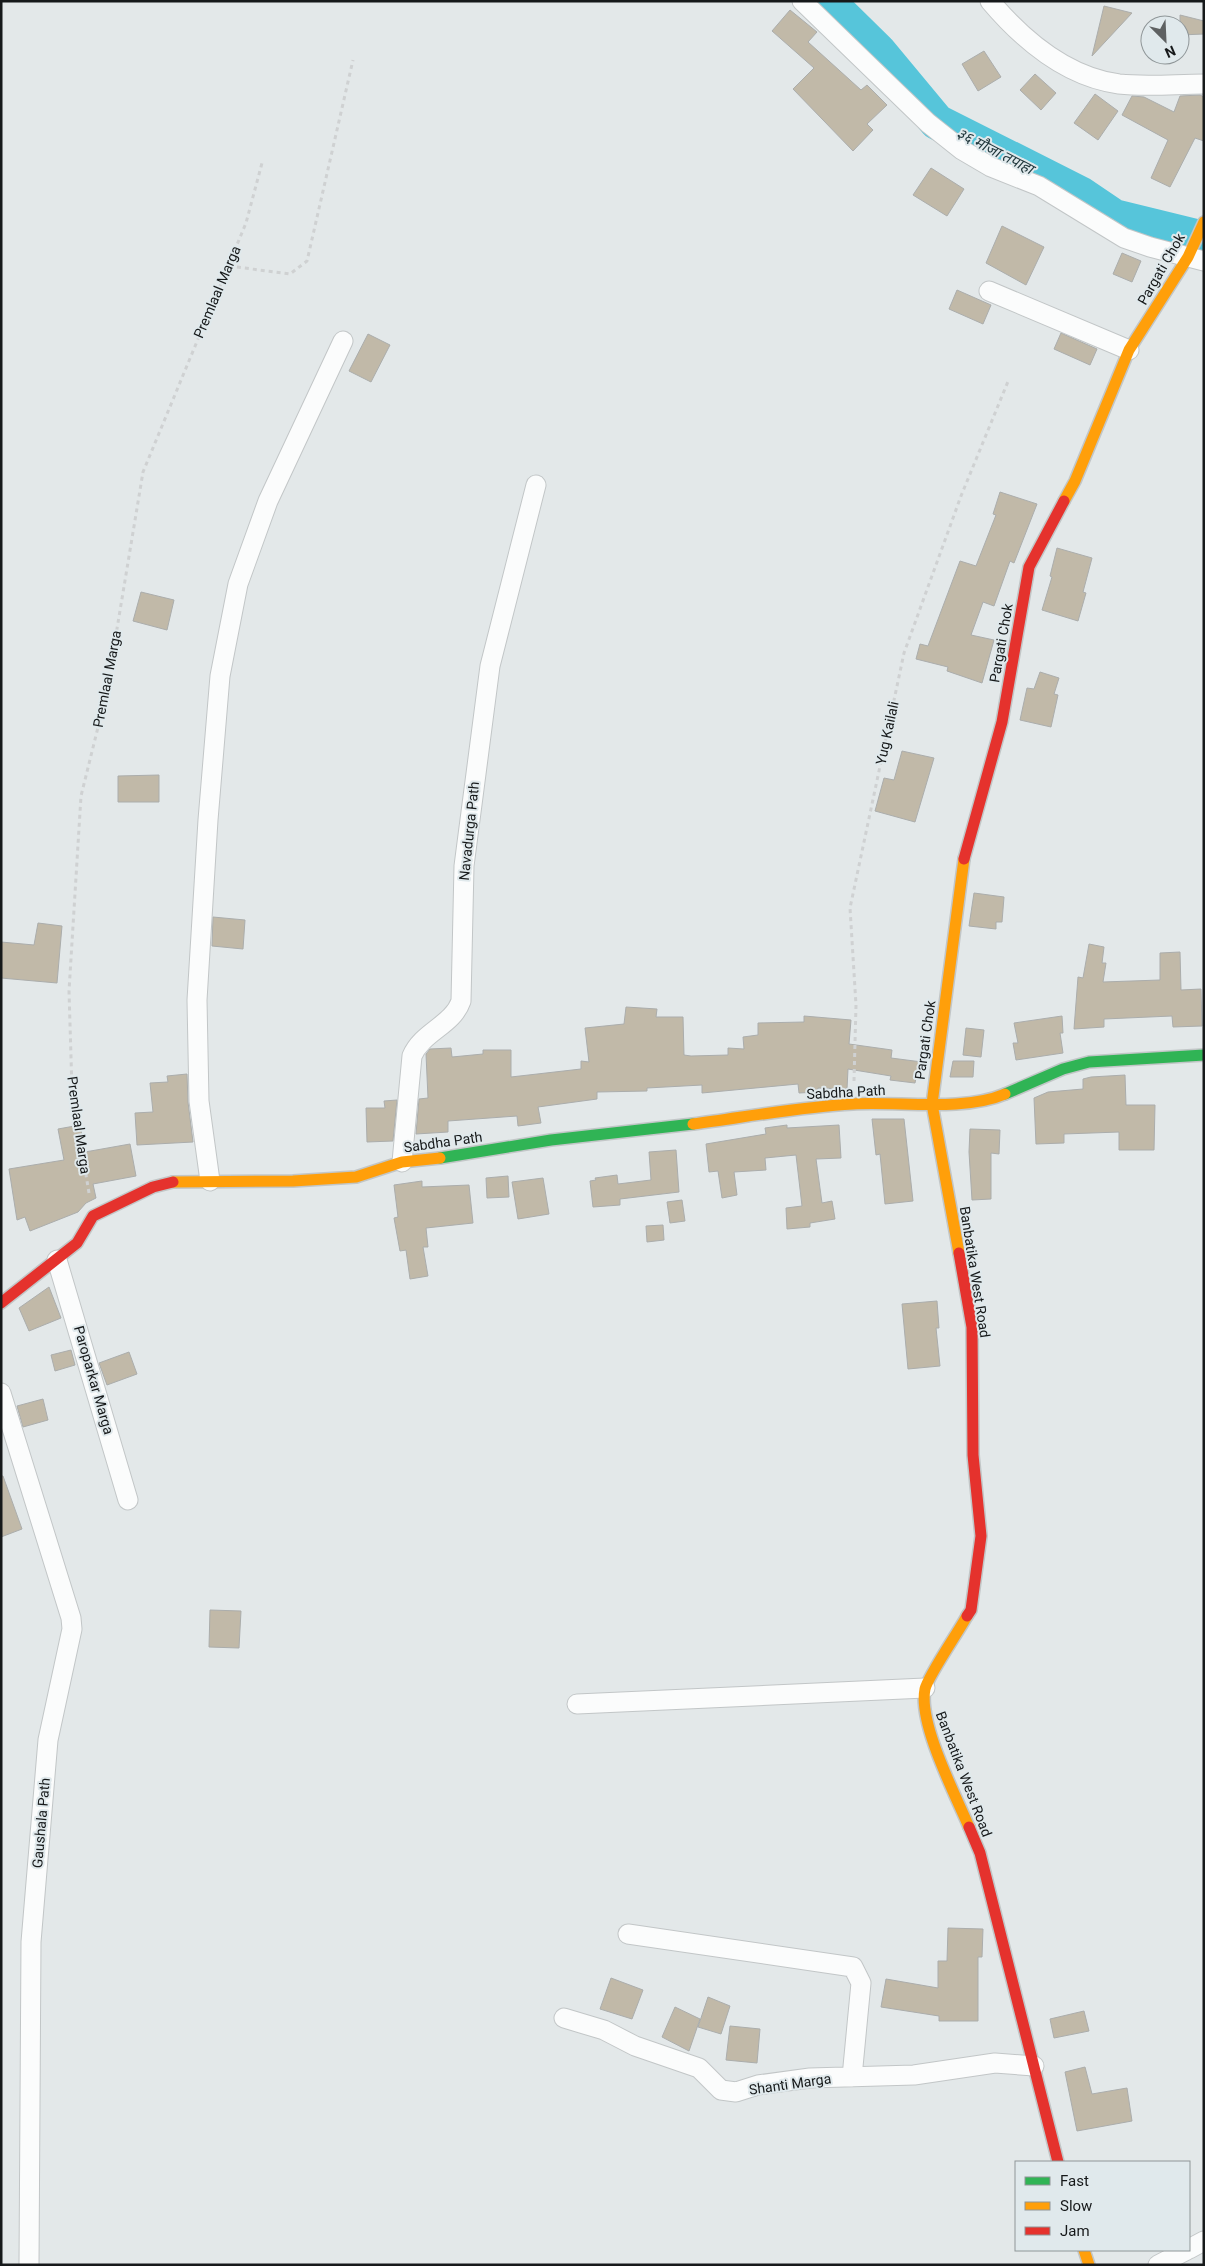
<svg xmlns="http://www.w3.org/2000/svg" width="1205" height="2266" font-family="Roboto,'Noto Sans Devanagari',sans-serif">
<rect width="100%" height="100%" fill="#e3e8e9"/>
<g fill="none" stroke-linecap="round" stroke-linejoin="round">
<path stroke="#56c5da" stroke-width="36" d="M827,1l51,50 59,71 143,72 34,23 90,22"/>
</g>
<path fill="#c1b9a8" stroke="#abadac" d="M1104,6l28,7 -40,43z
M790,10l27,22 -9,10 53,48 6,-5 20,20 -20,19 6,6 -20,21 -60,-62 21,-21 -42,-37z
M1180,15l24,6v13l-24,1z
M984,51l17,26 -23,14 -16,-27z
M1035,74l21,19 -15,17 -21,-20z
M1095,94l23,17 -20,29 -24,-17z
M1200,95l4,2v44l-9,-3 -25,49 -19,-9 17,-38 -46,-25 10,-19 12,1 30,15 6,-16z
M931,168l33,21 -17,27 -34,-21z
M1002,226l42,21 -18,38 -40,-22z
M1122,253l19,8 -9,21 -19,-8z
M957,290l34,15 -8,19 -34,-15z
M1061,333l36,16 -7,16 -36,-16z
M368,334l22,11 -19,37 -22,-11z
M1000,492l37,12 -23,59 -4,-2 -16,45 -11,-4 -12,33 23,5 -12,43 -35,-12 1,-4 -32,-8 4,-15 8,2 32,-85 16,5 20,-51 -3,-1z
M1057,548l35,10 -9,34 3,1 -8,28 -36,-11 10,-33 -2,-1z
M141,592l33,8 -7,30 -34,-9z
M1040,672l19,6 -5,16 4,1 -7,32 -31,-7 7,-32 7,1z
M902,751l32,7 -19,64 -40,-11 9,-33 10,2z
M159,775v27h-41v-26z
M974,893l30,4 -2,25h-6v7l-27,-3z
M213,917l32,3 -2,29 -31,-3z
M38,923l24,3 -5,57 -56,-5v-36l33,3z
M1089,944l15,3 -2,16h4l-3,19 57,-2v-27l20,-1 1,38 20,-1 1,37 -29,1 -1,-11 -68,3v8l-30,2 4,-52 5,1z
M626,1007l31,2 -1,8h27l1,38 7,1 37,-1v-7l16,1 -1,-12 15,-2v-12l46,-1v-6l47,4 -2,24 43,6 -1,8 31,4 -2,16h-4l-1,5 -25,-3 1,-4 -43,-7 -1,20 -29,-1v4l-19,1 -1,-9 -96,9v-8l-55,3v3l-50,1v7l-59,8 3,16 -23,3 -1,-10 -69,5v11l-32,2 3,-35 9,-1 -2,-44 4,-5 21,-1 1,9 31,-3v-4h28v27l70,-8v-8l8,1 -4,-34 39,-4z
M1062,1016l1,17h-3l3,20 -47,7 -3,-17h5l-4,-20z
M966,1028l18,2 -3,27 -18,-2z
M953,1061h21l-1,16h-23z
M187,1074l1,28 5,40 -56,3 -2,-32 18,-1 -3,-29 18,-1 -1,-6z
M1125,1075l1,30h29l-1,45h-35v-18l-55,2v9l-28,1 -2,-46 14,-6 35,-3v-10l8,-2z
M397,1100l-4,41 -26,1 -1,-34h19l-1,-7z
M872,1119h32l9,82 -28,3 -5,-50 -4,1z
M80,1125l5,27 45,-8 6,32 -43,8 3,14 -10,5 -8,9 -48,19 -5,-14 -8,3 -8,-51 55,-9 -6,-31z
M787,1125v3l52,-3 2,33 -25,1 6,44 10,-2 3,18 -25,4v4l-23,2 -1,-21 16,-2 -6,-51 -31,3 1,12 -32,2 3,23 -15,3 -4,-27 -9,1 -3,-28 60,-10 -1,-6z
M970,1129l30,1 -1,24 -8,-1v46l-19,1 -3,-48z
M676,1150l3,42 -59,7v6l-27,2 -3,-26 6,-1 -1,-2 22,-3 1,9 33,-4 -2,-28z
M508,1176l1,21 -22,1 -1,-20z
M543,1178l6,36 -31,5 -6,-37z
M422,1181v6l47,-2 4,38 -47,5 2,19h-5l5,29 -18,3 -4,-29 -6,1 -6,-33 4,-1 -4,-32z
M682,1200l3,21 -15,2 -3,-21z
M663,1225l1,15 -17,2 -1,-16z
M49,1287l12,31 -32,13 -10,-23z
M937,1301l2,27h-3l4,38 -32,3 -6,-65z
M71,1350l4,15 -20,6 -4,-16z
M129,1352l8,22 -30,11 -8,-22z
M43,1399l5,21 -25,7 -6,-21z
M1,1476h2l19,53 -21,8z
M210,1610l31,1 -2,37 -30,-1z
M948,1928l35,1 -1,28h-4v64h-39v-5l-58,-9 5,-28 52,9v-27h9z
M611,1978l32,12 -11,29 -32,-10z
M708,1997l22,9 -9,28 -23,-7z
M675,2007l25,12 -11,32 -27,-14z
M1084,2011l5,20 -35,7 -4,-19z
M730,2026l30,3 -3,34 -31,-3z
M1085,2067l7,27 35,-6 5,33 -55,10 -12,-59z"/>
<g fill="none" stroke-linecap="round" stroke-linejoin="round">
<g stroke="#c2c6c7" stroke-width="21">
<path id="street" d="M802,1l126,122 34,27 29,17 48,19 85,52 26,9 54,14
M990,1c33,39 77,76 129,83 28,3 57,0 85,0
M989,291l140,59
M402,1162l10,-106c10,-24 41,-31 49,-55l3,-135 26,-200 46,-181
M210,1181l-11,-80 -2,-101 11,-180 12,-144 18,-92 30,-83 75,-160
M57,1260l71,240
M1,1393l70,225 1,11 -24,111 -17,202 -2,323
M577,1704l348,-16
M628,1934l225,33 8,16 -9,94
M564,2018l40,12 31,16 64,22 22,22 15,2 22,-7 52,-7 104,-3 81,-12 39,3
M1189,2249l15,-8
M1158,2265l29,-15"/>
</g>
<g stroke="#c2c6c7" stroke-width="14">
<path id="fast" d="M1005,1094l58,-25 26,-7 115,-7
M440,1158l111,-18 142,-16"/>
</g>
<g stroke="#c2c6c7" stroke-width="14">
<path id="slow" d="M1064,501l11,-20 54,-131 59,-93 16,-35
M693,1124c53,-7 106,-17 160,-20 45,-3 110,8 152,-10
M173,1182l120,-1 63,-4 46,-15 38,-4
M959,1253l-27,-149 32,-245
M967,1616c-8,15 -39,60 -42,73 -7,34 30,105 44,138
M1084,2250l5,15"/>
</g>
<g stroke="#c2c6c7" stroke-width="14">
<path id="jam" d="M964,859l38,-137 27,-155 35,-66
M959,1253l13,74 1,128 8,81 -10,74 -4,6
M1,1303l76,-60 16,-27 60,-29 20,-5
M969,1827l11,26 78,309"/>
</g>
<path stroke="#cfd1d2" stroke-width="3" stroke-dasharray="4 4" stroke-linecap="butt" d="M229,266l61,8 17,-13 46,-201
M854,1081l2,-76 -6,-97 54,-255 57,-157 48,-117
M89,1193l-17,-103 -3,-99 12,-195 25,-101 37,-223 103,-249 16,-60"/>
<use href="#street" stroke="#fbfcfc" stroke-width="19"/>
<use href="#fast" stroke="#30b455" stroke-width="11"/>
<use href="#slow" stroke="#ff9f0a" stroke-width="11"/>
<use href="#jam" stroke="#e5322d" stroke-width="11"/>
</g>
<g text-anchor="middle" stroke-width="4" stroke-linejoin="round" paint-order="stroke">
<g font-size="14" fill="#16191a" stroke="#e0e9ec">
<text transform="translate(1161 269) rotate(-60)" y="5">Pargati Chok</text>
<text transform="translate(217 292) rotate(-67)" y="5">Premlaal Marga</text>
<text transform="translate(1001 643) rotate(-80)" y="5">Pargati Chok</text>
<text transform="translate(107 679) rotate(-79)" y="5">Premlaal Marga</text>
<text transform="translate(887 733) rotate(-78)" y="5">Yug Kailali</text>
<text transform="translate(469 831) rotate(-84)" y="5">Navadurga Path</text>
<text transform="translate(925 1040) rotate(-82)" y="5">Pargati Chok</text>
<text transform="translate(846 1092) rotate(-3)" y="5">Sabdha Path</text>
<text transform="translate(79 1125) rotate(82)" y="5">Premlaal Marga</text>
<text transform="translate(443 1142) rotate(-8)" y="5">Sabdha Path</text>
<text transform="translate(975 1272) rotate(81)" y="5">Banbatika West Road</text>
<text transform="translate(94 1380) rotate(74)" y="5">Paroparkar Marga</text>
<text transform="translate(964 1774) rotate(69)" y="5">Banbatika West Road</text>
<text transform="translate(41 1823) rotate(-85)" y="5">Gaushala Path</text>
<text transform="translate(790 2084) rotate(-8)" y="5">Shanti Marga</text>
</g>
<g font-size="15" font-style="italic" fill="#1e353a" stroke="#e0e9ec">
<text transform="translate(995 151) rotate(27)" y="5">३६ मौजा तपाहा</text>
</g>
</g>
<rect width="1205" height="2266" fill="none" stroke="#16191a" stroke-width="5"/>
<rect x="1015" y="2161" width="175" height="90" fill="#e0e9ec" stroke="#8f9698"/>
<rect x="1025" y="2177" width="25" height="8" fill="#30b455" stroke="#8f9698"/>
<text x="1060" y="2186" font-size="15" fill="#16191a">Fast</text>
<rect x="1025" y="2202" width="25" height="8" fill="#ff9f0a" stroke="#8f9698"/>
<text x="1060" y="2211" font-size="15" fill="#16191a">Slow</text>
<rect x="1025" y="2227" width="25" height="8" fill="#e5322d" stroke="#8f9698"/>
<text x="1060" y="2236" font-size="15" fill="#16191a">Jam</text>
<g transform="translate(1165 40) rotate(156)"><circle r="24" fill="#e0e9ec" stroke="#8f9698"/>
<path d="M0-4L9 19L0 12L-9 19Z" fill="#5e6162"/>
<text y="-8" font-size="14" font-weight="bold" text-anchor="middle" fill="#16191a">N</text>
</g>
</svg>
